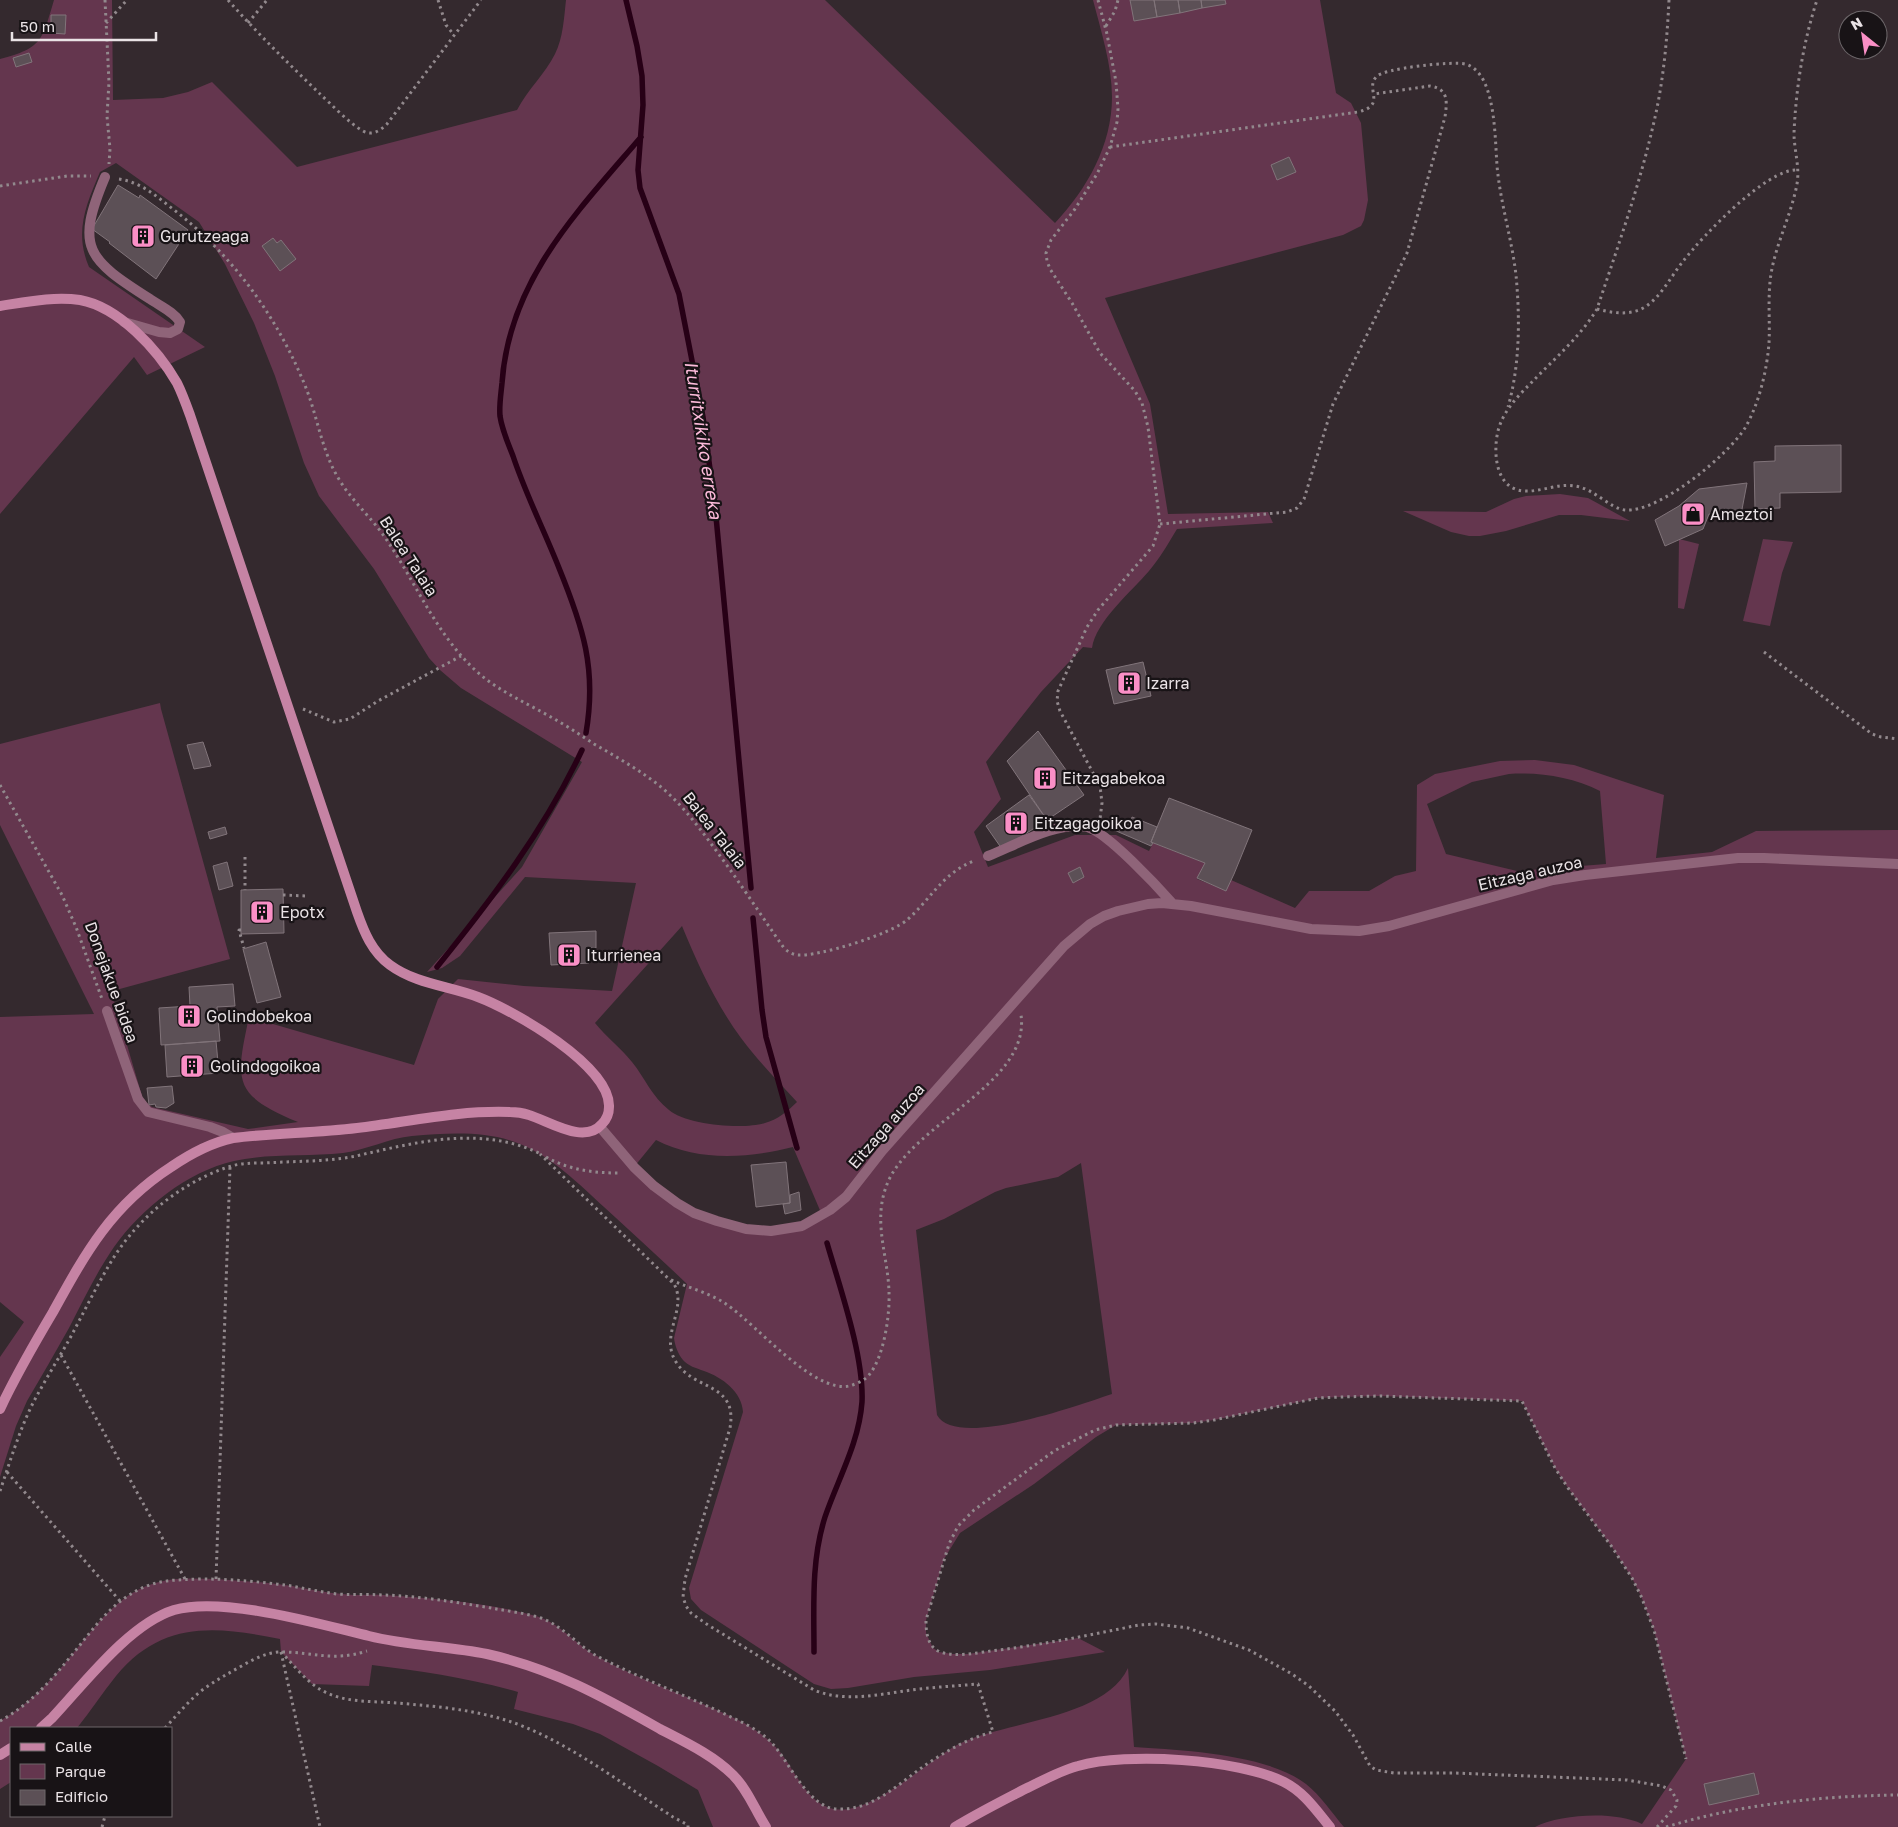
<svg xmlns="http://www.w3.org/2000/svg" width="1898" height="1827" font-family="'Golos Text',sans-serif">
<rect width="100%" height="100%" fill="#34292e"/>
<path fill="#64364e" fill-rule="evenodd" d="M54,0h58l1,100 50,-2 25,-6 24,-10 85,85 220,-57c11,-21 28,-36 38,-56 8,-16 9,-36 11,-54h259l230,223c32,-34 57,-78 57,-126 0,-32 -11,-66 -19,-97h227l16,93 15,10 10,20 7,77 -4,20 -3,6 -18,9 -238,63 45,106 18,110 100,-2 5,11 -96,6c-9,15 -17,29 -28,42 -17,20 -53,50 -57,77l-9,-1 -42,45 -55,70 15,37 -27,33 14,35 87,-32h41l33,16 4,-8 52,20 -8,16 28,11 6,-10 64,28 14,-17h60l26,-15 21,-5 1,-86 18,-11 65,-13 35,-1 39,5 90,30 -8,63 56,-6 44,-21 142,-1v997h-363c26,-13 80,-16 107,-3l44,-65 -32,-129 -13,-34 -9,-18 -20,-31 -44,-59 -13,-20 -33,-67 -142,-5 -39,1 -23,1 -104,22 -21,3 -77,2 -20,12 -62,47 -74,49 -16,26 -13,44 -5,17v13l7,15 6,4 14,2h15l110,-16 27,14 -115,18 -76,7 -66,11 -17,1 -17,-5 -113,-74 -10,-11 -2,-11 54,-176c-1,-20 -21,-35 -39,-41 -8,-3 -16,-5 -21,-11 -5,-6 -8,-14 -9,-22l13,-54c-27,-26 -55,-51 -83,-77 -25,-23 -52,-50 -84,-63 -34,-14 -72,-11 -108,-8 -23,2 -45,14 -69,17 -36,4 -74,0 -109,8 -46,10 -93,48 -120,86 -18,26 -31,54 -45,81 -14,25 -28,49 -42,73l-11,25 -16,51v-120l24,-35 -24,-20v-285l94,-3 -94,-189v-81l160,-41 1,6 69,250 -114,31 -4,4 30,102 2,5 8,6 96,22 50,-7c-65,-27 -63,-40 -49,-105l165,48 24,-66 20,-20 66,7 88,5 24,-108 -111,-6 -65,79 -18,12 -15,4 95,-105 60,-105 -121,-74 -21,-18 -11,-12 -55,-89 -55,-73 -15,-33 -29,-87 -21,-53 -29,-59 -26,-42 -83,-59 -16,9c-14,33 -26,60 -11,95l116,80 -58,28 -13,-18 -134,157v-455c43,-11 42,-19 54,-59zM1509,774c31,-2 63,3 91,17l6,73 -89,7 -71,-17 -19,-50 45,-22zM682,926c16,39 34,78 59,112 17,23 37,43 56,64 -9,9 -20,18 -32,21 -22,7 -78,2 -96,-13 -17,-13 -24,-32 -37,-48 -11,-14 -26,-25 -37,-39zM656,1140c42,22 93,18 137,7l29,68 -51,16 -84,-22 -53,-42zM1081,1163l31,231c-30,10 -156,56 -175,21l-21,-185 28,-11 51,-27 11,-4 52,-11z
M1560,494l28,4 42,23 -49,-6h-22l-53,16 -26,5h-11l-18,-4 -48,-21 83,1 28,-13 12,-3z
M1679,539l20,5 -15,65 -6,-1z
M1763,539l30,3 -11,31 -12,53 -27,-5z
M216,1579c25,2 51,3 76,7 17,3 34,7 51,8 14,2 27,0 41,1 49,3 104,8 152,21 24,7 38,27 59,39 47,27 101,43 149,68 14,8 25,16 36,29 14,17 26,49 50,56 38,12 96,-47 129,-64 46,-23 145,-25 169,-76l6,79c48,3 133,7 172,37 15,12 26,29 38,43h-631l-15,-37 -40,-24 -58,-32 -27,-10 -59,-15 4,-17c-49,-14 -97,-21 -146,-27l-3,21 -57,-2 -31,-32 -1,-13c-64,-13 -118,-19 -164,37 -14,17 -25,35 -39,52h-66v54l-11,7v-68c28,-16 50,-39 70,-64 26,-31 48,-65 89,-75 18,-5 38,-3 57,-3z"/>
<g fill="none" stroke-linecap="round" stroke-linejoin="round">
<path stroke="#270016" stroke-width="5.5" d="M626,0l11,46 5,30 1,29 -5,65 2,18 39,106 24,123 12,89 36,382
M586,733c11,-64 -3,-106 -27,-165 -15,-38 -33,-73 -46,-112 -5,-13 -11,-26 -13,-40 -1,-11 1,-22 2,-33 7,-103 76,-172 139,-246
M753,918l9,92 4,27 31,111
M437,967c55,-68 108,-138 145,-217
M814,1652c0,-46 -3,-91 11,-135 13,-38 34,-74 37,-115 2,-46 -22,-114 -35,-159"/>
</g>
<path fill="#5c5056" stroke="#81747a" d="M1130,0h24l3,17 -23,4z
M1154,0h24l2,13 -23,4z
M1178,0h23l1,8 -22,5z
M1201,0h24l1,4 -24,4z
M51,15h15l-1,19 -14,-1z
M29,53l3,9 -16,5 -3,-9z
M1289,157l7,15 -19,8 -6,-15z
M118,185l21,13 1,-3 48,35 -32,49 -47,-36 1,-1 -18,-13z
M273,238l4,5 4,-3 15,19 -16,12 -18,-25z
M1841,445v47l-61,1v15l-25,1 -1,-47 21,-1v-15z
M1747,483l-7,37 -31,-6 -6,15 -38,17 -10,-26 24,-14 20,-17z
M1143,662l8,34 -37,8 -8,-34z
M1038,731l46,64 -37,25 -40,-59z
M203,742l8,24 -17,3 -7,-24z
M1029,795l18,25 -45,29 -16,-23z
M1169,798l83,32 -18,44 -8,17 -29,-13 8,-15 -54,-21z
M1132,817l25,10 -6,15 2,1 -2,3 -37,-16 5,-11 11,5z
M225,827l2,7 -17,5 -2,-7z
M227,862l6,24 -14,4 -6,-24z
M1080,867l4,10 -11,6 -5,-10z
M283,889l1,44 -43,1v-44z
M596,931v17h-8l1,15 -38,2 -2,-32z
M266,942l15,55 -24,6 -14,-54z
M233,984l2,22 -18,1 3,34 -59,4 -2,-37 31,-2 -1,-19z
M216,1041l3,32 -52,4 -2,-32z
M172,1086l2,17 -8,5 -10,-1 -1,-3 -6,1 -2,-17z
M786,1162l4,41 -34,4 -5,-42z
M799,1192l2,18 -16,4 -2,-10 7,-1v-8z
M1754,1773l5,21 -50,11 -5,-21z"/>
<g fill="none" stroke-linecap="round" stroke-linejoin="round">
<path stroke="#92898d" stroke-width="3" stroke-dasharray="2.5 4" stroke-linecap="butt" d="M105,0l4,82 -2,34 3,33 -1,15
M228,0c29,33 60,63 91,93 12,11 31,31 44,38 9,5 17,0 24,-7l94,-124
M438,0l8,25 8,10
M1098,0l9,34 9,48 2,27 -1,13 -7,25 -13,27 -22,35 -24,31 -5,13 1,8 3,8 22,34 28,50 35,38 7,12 6,24 12,97 -7,22 -55,64 -11,17 -29,64 -1,10 3,10 40,75 2,17 -2,16
M1669,0c-2,42 -6,85 -16,126 -14,61 -36,123 -56,183 -16,27 -43,50 -65,73 -14,14 -29,29 -34,49 -5,21 -3,58 26,60 18,1 34,-8 51,-5 20,3 34,22 50,24 34,3 103,-55 120,-82 14,-24 22,-58 24,-85 1,-20 -1,-40 1,-61 3,-33 21,-65 27,-98 3,-17 -3,-34 -3,-51 2,-45 9,-90 23,-133
M106,23l21,-23
M248,23l19,-23
M1106,26l9,-15 3,-11
M1110,147l248,-35c29,-7 7,-22 18,-35 7,-9 77,-16 89,-13 34,9 29,84 33,111 4,33 14,66 18,100 4,43 4,90 -8,132
M119,179c20,3 35,15 50,27 61,46 106,107 135,177 14,33 17,68 36,98 13,21 32,37 46,58 29,42 49,93 88,130 22,21 49,32 75,47 15,8 30,18 45,28 21,12 42,24 62,39 22,17 39,39 56,62 25,33 48,69 72,103 4,4 8,6 13,7 21,2 94,-21 110,-35 25,-22 35,-47 69,-60
M0,186l67,-10h24
M1597,309c15,4 33,7 48,-2 17,-11 26,-31 39,-47 19,-24 82,-91 113,-90
M1160,524l127,-12 10,-4 7,-9 29,-95 74,-151 38,-136c2,-15 4,-28 -15,-31l-56,8
M1764,652l108,82 9,3 17,2
M303,709l31,13 16,-3 28,-18 83,-45
M0,785l62,110 14,32 26,72
M245,857v33
M283,895l24,1
M241,930h-2l5,18
M546,1157c23,13 48,16 73,16
M671,1280c18,8 39,13 55,24 30,20 87,89 123,82 7,-2 15,-5 20,-11 15,-18 21,-60 20,-83 -1,-36 -16,-69 -3,-105 21,-62 145,-102 135,-172
M61,1355l124,224
M7,1472l113,129
M0,1491c10,-29 19,-60 33,-88 11,-21 24,-42 36,-63 13,-24 25,-49 39,-73 26,-46 70,-83 120,-100 12,-4 24,-4 37,-4 30,-2 61,-1 91,-7 61,-14 125,-31 185,-2
M216,1579l14,-412
M281,1652c13,13 25,30 42,39 22,12 49,10 74,12 35,3 71,6 105,16 59,17 120,65 171,98l15,8v2
M281,1652l39,175
M0,1721c29,-16 50,-39 71,-65 21,-25 39,-53 69,-67 20,-10 39,-9 61,-10 31,0 61,3 91,7 15,3 30,6 45,8 16,1 31,0 46,1 36,1 72,7 108,13 16,3 34,5 50,10 22,8 36,27 56,38 44,23 91,40 136,62 13,6 27,13 38,24 18,19 37,66 66,67 36,2 62,-26 90,-45 21,-14 42,-26 66,-32l-15,-48c-22,2 -44,3 -66,6 -32,4 -67,13 -98,0l-106,-65 -17,-12 -5,-7 -3,-9 2,-18 45,-151c8,-46 -36,-37 -54,-66 -17,-27 12,-53 -2,-78l-134,-130
M165,1728c13,-14 25,-29 40,-40 13,-9 26,-16 40,-24 11,-6 23,-12 36,-12 34,0 51,10 86,-1
M102,1827l3,-11
M1657,1827l19,-21 1,-6 -6,-10 -9,-4 -35,-6 -173,-7h-60l-18,-3 -6,-4 -17,-31 -18,-24 -26,-25 -17,-12 -43,-24 -61,-22 -32,-4 -17,1c-49,10 -98,20 -148,26 -16,2 -38,7 -53,0 -11,-6 -12,-20 -12,-31l23,-76 9,-18 16,-16 80,-59 41,-21 21,-5 77,-2 21,-3 104,-22 23,-1 39,-1 142,5 33,67 13,20 44,59 20,31 9,18 13,34 32,129
M1666,1827c75,-23 154,-31 232,-32"/>
<path stroke="#8f6479" stroke-width="10" d="M105,177c-30,71 -18,82 45,122 10,7 24,13 30,23l-2,7 -8,4 -11,-1 -35,-10
M988,856c28,-11 69,-35 99,-29 20,5 71,60 86,77
M107,1011l31,88 10,13 62,15 13,5 10,6
M600,1127l34,40 20,19 23,17 17,10 23,8 29,8 25,2 31,-5 28,-16 16,-13 36,-46 182,-205 26,-22 14,-8 14,-5 30,-7 14,-1 29,3 120,23 48,2 30,-5 164,-46 32,-5 153,-17h26l134,6"/>
<path stroke="#c683a4" stroke-width="10" d="M0,306c26,-4 54,-10 80,-6 39,7 78,50 97,83 5,10 9,21 13,32l167,497c7,20 15,40 33,53 26,19 59,21 88,32 35,13 133,69 131,110 0,7 -2,12 -7,17 -18,21 -53,-3 -73,-9 -6,-2 -13,-3 -19,-3 -52,-2 -102,10 -153,16 -42,5 -83,5 -124,10 -23,5 -43,16 -62,29 -59,38 -85,85 -118,145 -19,32 -37,63 -53,97
M41,1728l11,-10c32,-34 77,-94 122,-108 49,-14 145,14 195,26 39,10 79,10 118,18 66,15 115,42 173,75 25,13 53,26 73,46 15,15 22,35 33,52
M0,1755l11,-7
M955,1827c23,-14 47,-26 70,-38 17,-8 34,-18 53,-23 48,-14 161,-7 206,16 20,10 32,28 46,45"/>
</g>
<defs>
<g id="building-square" transform="scale(1.25)"><rect x="-9" y="-9" width="18" height="18" rx="4" fill="#fa8fc6" stroke="#181316"/><path d="M-4-6H4V6H1V3H-1V6H-4ZM-2.5-4.3h1.7v1.8h-1.7ZM.8-4.3h1.7v1.8H.8ZM-2.5-1h1.7V.8h-1.7ZM.8-1h1.7V.8H.8Z" fill="#111"/></g>
<g id="shop-square" transform="scale(1.25)"><rect x="-9" y="-9" width="18" height="18" rx="4" fill="#fa8fc6" stroke="#181316"/><path d="M-5-2.5h2.3a2.7 3.5 0 0 1 5.4 0H5L5.5 6h-11ZM-1.5-2.5h3a1.5 2.3 0 0 0-3 0Z" fill="#111"/></g>
</defs>
<g fill-rule="evenodd">
<use href="#building-square" x="143" y="236"/>
<use href="#shop-square" x="1693" y="514"/>
<use href="#building-square" x="1129" y="683"/>
<use href="#building-square" x="1045" y="778"/>
<use href="#building-square" x="1016" y="823"/>
<use href="#building-square" x="262" y="912"/>
<use href="#building-square" x="569" y="955"/>
<use href="#building-square" x="189" y="1016"/>
<use href="#building-square" x="192" y="1066"/>
</g>
<g text-anchor="middle" stroke-width="4.5" stroke-linejoin="round" paint-order="stroke">
<g font-size="16" fill="#eae3e6" stroke="#181316" text-anchor="start">
<text x="160" y="242">Gurutzeaga</text>
<text x="1710" y="520">Ameztoi</text>
<text x="1146" y="689">Izarra</text>
<text x="1062" y="784">Eitzagabekoa</text>
<text x="1034" y="829">Eitzagagoikoa</text>
<text x="280" y="918">Epotx</text>
<text x="586" y="961">Iturrienea</text>
<text x="206" y="1022">Golindobekoa</text>
<text x="210" y="1072">Golindogoikoa</text>
</g>
<g font-size="16" fill="#eae3e6" stroke="#181316">
<text transform="translate(409 556) rotate(57)" y="6">Balea Talaia</text>
<text transform="translate(715 830) rotate(52)" y="6">Balea Talaia</text>
<text transform="translate(1530 873) rotate(-13)" y="6">Eitzaga auzoa</text>
<text transform="translate(112 982) rotate(70)" y="6">Donejakue bidea</text>
<text transform="translate(886 1126) rotate(-49)" y="6">Eitzaga auzoa</text>
</g>
<g font-size="18" font-style="italic" fill="#fcbbda" stroke="#181316">
<text transform="translate(703 440) rotate(81)" y="6">Iturritxikiko erreka</text>
</g>
</g>
<rect x="10" y="1727" width="162" height="90" fill="#181316" stroke="#6c6669"/>
<rect x="20" y="1743" width="25" height="8" fill="#c683a4" stroke="#6c6669"/>
<text x="55" y="1752" font-size="15" fill="#eae3e6">Calle</text>
<rect x="20" y="1764" width="25" height="15" fill="#64364e" stroke="#6c6669"/>
<text x="55" y="1777" font-size="15" fill="#eae3e6">Parque</text>
<rect x="20" y="1790" width="25" height="15" fill="#5c5056" stroke="#6c6669"/>
<text x="55" y="1802" font-size="15" fill="#eae3e6">Edificio</text>
<g transform="translate(1863 35) rotate(330)"><circle r="24" fill="#181316" stroke="#6c6669"/>
<path d="M0-4L9 19L0 12L-9 19Z" fill="#fa8fc6"/>
<text y="-8" font-size="14" font-weight="bold" text-anchor="middle" fill="#eae3e6">N</text>
</g>
<path d="M12 32v8h144v-8" fill="none" stroke="#eae3e6" stroke-width="2.5"/>
<text x="20" y="32" font-size="15" fill="#eae3e6" stroke="#181316" stroke-width="4" paint-order="stroke">50 m</text>
</svg>
